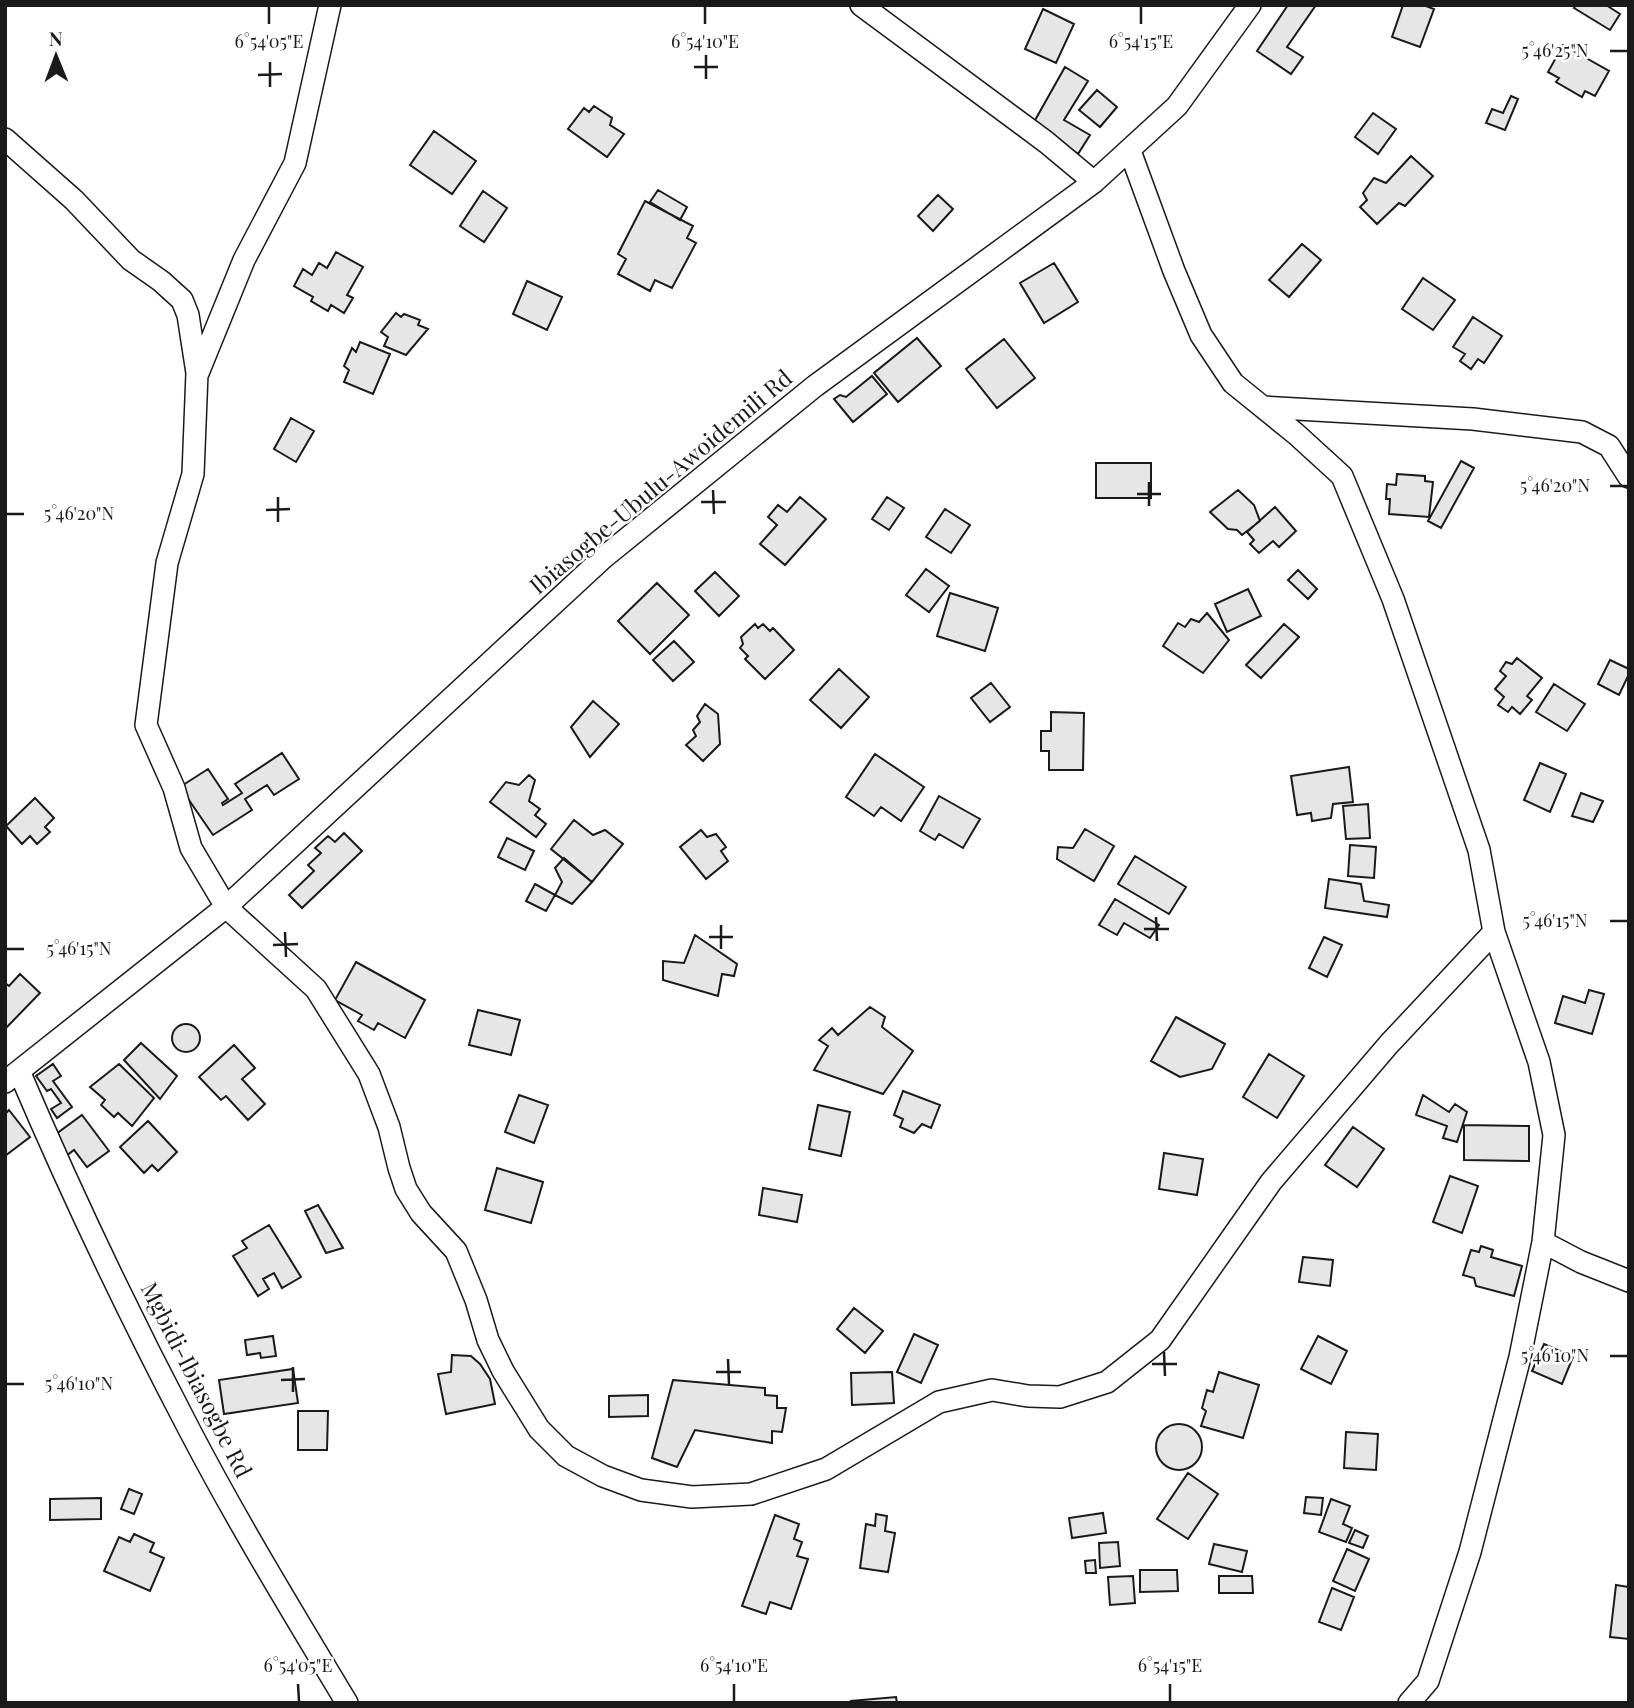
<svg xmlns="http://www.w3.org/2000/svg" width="1634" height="1708" font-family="'Playfair Display',serif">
<rect width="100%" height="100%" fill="#fff"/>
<path fill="#e6e6e6" stroke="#1a1a1a" stroke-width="2" d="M1288,5h28l-29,42 16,10 -12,17 -34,-23z
M1403,5h20l11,4 -14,38 -28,-10z
M1576,5h30l14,9 -10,16 -36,-22z
M1043,9l31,15 -18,39 -31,-14z
M1563,45l46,26 -14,25 -10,-5 -3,6 -26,-15 3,-4 -11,-6z
M1065,67l23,14 -24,39 26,15 -12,19 -44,-32z
M1097,90l20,17 -17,20 -21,-17z
M1511,96l7,3 -13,31 -19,-7 6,-14 11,4z
M594,106l18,12 -2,7 14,9 -17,23 -39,-28 16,-21 5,4z
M1373,113l23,16 -18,25 -23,-17z
M434,131l42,30 -24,33 -42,-29z
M1411,156l22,20 -28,30 -6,-3 -22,21 -17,-17 7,-7 -4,-7 11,-15 12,5z
M658,190l29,17 -7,13 -30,-18z
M483,191l24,17 -23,34 -24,-16z
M938,195l15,14 -20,22 -15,-15z
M645,201l48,25 -6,12 9,5 -24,45 -17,-8 -5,11 -32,-17 8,-15 -8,-5z
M1302,244l19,16 -32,37 -20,-17z
M336,252l27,15 -16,28 6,3 -9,15 -13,-8 -3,6 -17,-10 2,-4 -19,-11 9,-17 9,6 7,-12 8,5z
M1054,263l24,39 -34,21 -24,-40z
M1423,278l32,22 -22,30 -31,-21z
M527,281l35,16 -15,33 -34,-16z
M396,313l5,4 3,-3 16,6 -2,5 10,4 -22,26 -22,-9 4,-9 -7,-5z
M1473,317l29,19 -18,27 -6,-4 -7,10 -11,-8 5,-7 -12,-7z
M917,338l24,28 -43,36 -24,-29z
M1004,339l31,39 -38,30 -31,-39z
M360,342l30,12 -17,40 -29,-12 5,-12 -5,-4 8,-18 4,4z
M872,376l15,18 -34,28 -19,-23 6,-4 6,2z
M291,418l23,13 -18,31 -22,-13z
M1461,461l13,7 -33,60 -13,-7z
M1096,463h55v35h-55z
M1397,474l28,2v5l8,1 -4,35 -40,-3 1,-15h-4l1,-15 9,1z
M1238,490l16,15 6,16 -18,14 -5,-5 -9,-1 -18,-17z
M800,497l26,22 -41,46 -25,-21 17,-19 -9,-8 10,-12 9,7z
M887,497l17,11 -15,22 -17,-11z
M1275,507l21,24 -17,16 -6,-6 -14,12 -9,-9 4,-4 -7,-8z
M945,509l25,16 -19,28 -25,-16z
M926,569l23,17 -20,26 -23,-17z
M1298,570l19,19 -9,10 -20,-19z
M715,572l24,24 -20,20 -24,-25z
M657,583l32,32 -39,39 -32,-33z
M1248,589l13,27 -34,16 -12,-28z
M950,593l48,15 -13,43 -48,-15z
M1207,613l22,27 -26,33 -40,-27 15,-23 7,4 6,-8 8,3z
M755,624l3,4 5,-4 7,7 3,-3 21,22 -29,29 -20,-20 3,-3 -8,-8 3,-4 -2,-7z
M1284,624l15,13 -38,41 -15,-13z
M674,641l20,21 -21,19 -20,-21z
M1517,658l25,20 -15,18 5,4 -12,14 -8,-7 -4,5 -10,-7 6,-8 -9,-8 11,-13 -6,-5 6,-9 6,2z
M1610,660l19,9v5l-10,21 -21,-11z
M839,669l30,28 -28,31 -31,-28z
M991,683l19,24 -20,15 -19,-24z
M1554,684l31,20 -18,27 -31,-19z
M593,701l26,23 -29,33 -19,-30z
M705,704l13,10 2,30 -17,17 -17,-16 10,-9 -3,-6 7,-8 -3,-6z
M1051,712l33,1 -1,57h-34v-19h-8v-20h10z
M282,753l17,26 -25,16 -7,-10 -22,14 7,11 -39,25 -33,-48 28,-18 20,30 -6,4 1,2 19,-12 -7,-9z
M875,754l49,33 -23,34 -20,-14 -7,9 -28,-19z
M1540,763l26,11 -16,38 -26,-12z
M1349,767l4,35 -20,2 -2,14 -19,3 -1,-8 -14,2 -6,-39z
M529,775l6,5 -6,21 11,8 -5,6 11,9 -10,13 -46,-35 16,-20 13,3z
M1581,793l22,8 -10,21 -21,-6z
M939,796l41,23 -17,29 -24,-14 -4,6 -15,-9z
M35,798l19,20 -9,9 5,5 -13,12 -7,-8 -8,8 -16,-18z
M1368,804l2,34 -24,1 -3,-33z
M574,820l19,15 12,-5 18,14 -31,38 -41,-33z
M1085,829l29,17 -20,35 -37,-22 1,-12 15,1z
M701,830l6,7 9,-3 10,13 -5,4 7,10 -22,18 -26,-32z
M344,833l18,18 -60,57 -13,-13 25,-24 -6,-6 13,-12 -6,-5 13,-12 7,6z
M507,838l27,13 -9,19 -27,-13z
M1350,845l26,2 -2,31 -26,-2z
M1135,856l51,31 -17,27 -51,-30z
M564,858l28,24 -20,22 -17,-9 7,-13 -7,-14z
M1329,879l32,5 3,17 25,4 -2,12 -62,-9z
M535,884l20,11 -9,16 -20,-10z
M1115,899l44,26 -9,13 -26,-15 -7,12 -18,-10z
M695,935l42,29 -3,12 -12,-2 -4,22 -55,-16v-19l21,2z
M1324,937l18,8 -15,32 -18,-9z
M356,962l69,38 -20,38 -27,-15 -4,7 -16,-9 4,-6 -27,-15z
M20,974l20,19 -35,36v-46l4,3z
M1589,990l15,4 -12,40 -37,-11 8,-27 22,7z
M870,1007l15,10 -3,10 31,24 -30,43 -69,-24 14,-24 -9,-6 13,-12 6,7z
M478,1010l42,10 -9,35 -42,-10z
M1176,1017l49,27 -13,25 -32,8 -29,-16z
M172 1038a14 14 0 1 1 28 0a14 14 0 1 1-28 0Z
M141,1043l36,33 -17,23 -36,-39z
M234,1045l21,23 -13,11 23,25 -17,16 -22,-24 -5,4 -22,-23z
M1269,1054l35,22 -27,42 -34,-21z
M53,1064l8,12 -8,5 19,26 -15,11 -6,-9 10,-6 -10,-14 -4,2 -11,-15z
M119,1064l35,34 -22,28 -14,-13 -4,4 -13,-12 4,-5 -15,-13z
M903,1091l37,14 -9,23 -9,-4 -8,9 -14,-6 3,-8 -9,-4z
M519,1095l29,10 -14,38 -29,-11z
M1423,1095l26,17 6,-8 12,8 -10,30 -14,-4 4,-12 -31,-11z
M818,1105l32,7 -9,44 -32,-7z
M9,1110l21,27 -25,19v-42z
M82,1115l27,36 -22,16 -13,-17 -8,6 -14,-19z
M148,1121l29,31 -19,19 -6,-6 -8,8 -24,-26z
M1464,1125l65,1v35l-65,-1z
M1353,1127l31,22 -27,38 -32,-22z
M1164,1153l39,6 -6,36 -38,-6z
M497,1168l46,14 -12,41 -46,-13z
M1450,1176l28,10 -16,47 -29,-11z
M763,1188l39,7 -5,27 -38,-7z
M318,1205l25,43 -17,5 -21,-42z
M269,1225l32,52 -19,11 -8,-15 -11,6 6,10 -11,7 -25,-40 14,-8 -5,-7z
M1481,1246l12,4 -2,7 31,9 -8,30 -38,-10 -2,-8 -11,-3 8,-25 8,2z
M1303,1257l30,3 -3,26 -31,-4z
M854,1308l29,23 -18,22 -28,-24z
M914,1334l24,11 -17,38 -24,-11z
M273,1336l3,20 -15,2 -1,-5 -13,2 -2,-15z
M1318,1336l29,15 -16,33 -30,-15z
M1544,1344l29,13 -11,27 -30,-13z
M452,1355l19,1 9,8 10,15 5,25 -49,10 -8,-40 13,-2z
M293,1369l5,34 -74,11 -5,-34z
M892,1372l2,31 -42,2 -1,-32z
M1219,1372l40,13 -16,53 -42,-12 5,-15 -4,-3 5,-18 6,2z
M673,1380l92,8v7l12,1v12h9l-4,24 -10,-1v12l-77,-13 -18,37 -25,-9z
M648,1395v21l-39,1v-21z
M298,1411h30l-1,39h-29z
M1156 1447a23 23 0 1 1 46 0a23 23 0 1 1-46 0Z
M1346,1432l32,2 -2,36 -32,-2z
M1188,1473l30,21 -30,45 -31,-20z
M129,1489l13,5 -8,20 -13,-5z
M1306,1497l17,1 -2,17 -17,-2z
M101,1498v21l-51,1v-21z
M1331,1499l19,7 -7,18 9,4 -6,14 -27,-10z
M1103,1513l3,20 -34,5 -3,-20z
M876,1514l11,2 -2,15 10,2 -7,39 -28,-4 6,-44 9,2z
M775,1515l24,9 -5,15 8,3 -5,14 11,3 -17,50 -21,-7 -4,12 -24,-8z
M1355,1530l13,6 -5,12 -14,-5z
M134,1534l20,9 -4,9 14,6 -14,33 -46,-20 15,-34 11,5z
M1118,1542l2,24 -20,2 -1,-25z
M1214,1544l33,7 -5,21 -33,-8z
M1347,1549l22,10 -14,32 -22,-10z
M1095,1560l1,13h-10l-1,-12z
M1140,1570h37l1,21 -38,1z
M1133,1576l2,27 -25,2 -2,-28z
M1219,1576h33l1,17h-34z
M1616,1585l13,2v52l-19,-2z
M1332,1588l22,9 -13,33 -22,-8z
M896,1697l1,6h-46v-2z"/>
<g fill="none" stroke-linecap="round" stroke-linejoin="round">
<g stroke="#1a1a1a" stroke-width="24">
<path id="minor" d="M861,5l185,137 48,40
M5,139l69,61 57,60 30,21 21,19 6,15 9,58 -4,101 -26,89 -21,162 28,63 17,60 35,59 90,82 53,85 20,53 10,41 7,21 15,24 35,38 20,49 12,40 15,31 36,58 27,27 37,20 38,14 51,7 59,-3 75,-25 113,-67 53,-12 36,6 32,1 47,-15 53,-42 111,-158 118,-138 105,-112
M1130,151l44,120 27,64 32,48 63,51 46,42 51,123 86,251 15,82 45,130 15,73 -11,107 -23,115 -50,195 -42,129 -19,22
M198,373l46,-113 51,-97 35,-158
M1263,407l210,12 109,13 27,14 20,31
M19,1071c52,122 109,242 171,360 48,92 103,182 157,272
M5,1082l221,-175 377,-349 212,-172 279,-204 83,-76 73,-101
M1543,1242l38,20 48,19"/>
</g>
<use href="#minor" stroke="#fff" stroke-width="21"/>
</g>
<path fill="none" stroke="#1a1a1a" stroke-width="2.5" d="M269,7v17M705,7v17M1141,7v17M1610,51h17M706,55v24M270,62v25M694,67h24M258,75l24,-1M1149,482v24M1610,486h17M713,490l1,24M1137,494h24M278,497v25M701,502h25M266,510l24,-1M7,514h17M1156,917l1,24M1610,921h17M721,925v24M1144,929h25M285,932l1,25M709,937h24M273,945l25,-1M7,949h17M1164,1352l1,24M1610,1356h17M728,1359l1,25M1152,1364h25M293,1367v25M716,1372h25M281,1380l24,-1M7,1384h17M298,1684l1,17M734,1684v17M1170,1684v17"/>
<g text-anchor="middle" stroke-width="5" stroke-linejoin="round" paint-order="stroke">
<g font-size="23" fill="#1a1a1a" stroke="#fff">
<text transform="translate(661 482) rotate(-40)" y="8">Ibiasogbe-Ubulu-Awoidemili Rd</text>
<text transform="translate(196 1380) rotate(63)" y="8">Mgbidi-Ibiasogbe Rd</text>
</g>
</g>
<g font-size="18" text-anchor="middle" fill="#1a1a1a" stroke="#fff" stroke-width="5" stroke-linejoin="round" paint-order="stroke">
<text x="269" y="48">6°54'05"E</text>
<text x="705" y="48">6°54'10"E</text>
<text x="1141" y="48">6°54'15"E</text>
<text x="1555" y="57">5°46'25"N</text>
<text x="1555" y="492">5°46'20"N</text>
<text x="79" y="520">5°46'20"N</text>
<text x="1555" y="927">5°46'15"N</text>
<text x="79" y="955">5°46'15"N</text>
<text x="1555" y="1362">5°46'10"N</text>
<text x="79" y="1390">5°46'10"N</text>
<text x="298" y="1672">6°54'05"E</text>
<text x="734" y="1672">6°54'10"E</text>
<text x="1170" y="1672">6°54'15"E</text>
</g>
<rect width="1634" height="1708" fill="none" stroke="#1a1a1a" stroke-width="14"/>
<g transform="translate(56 56) rotate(359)" stroke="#ffffff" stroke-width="5" paint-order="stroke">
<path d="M0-5L12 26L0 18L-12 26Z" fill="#1a1a1a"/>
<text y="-10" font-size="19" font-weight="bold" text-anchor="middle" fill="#1a1a1a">N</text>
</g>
</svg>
